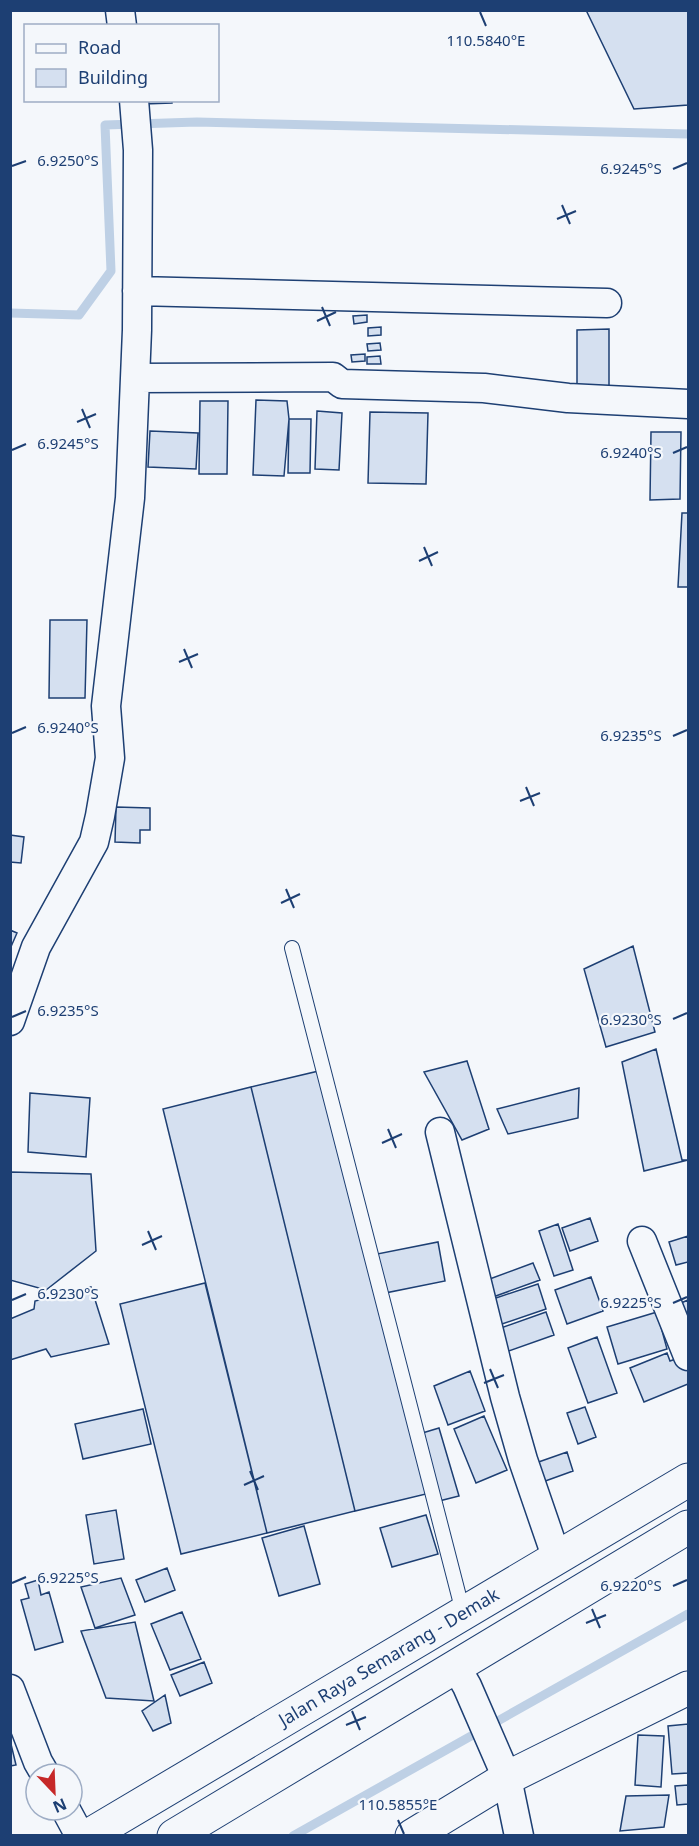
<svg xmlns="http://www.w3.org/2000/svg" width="699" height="1846" font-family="'Noto Sans',sans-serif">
<rect width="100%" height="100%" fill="#f4f7fb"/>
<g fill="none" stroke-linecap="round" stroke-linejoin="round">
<path stroke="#bed0e5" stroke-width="9" d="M10,313l69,2 32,-44 -6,-146 92,-3 491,12
M293,1836l395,-222"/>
</g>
<path fill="#d5e0f0" stroke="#1d3f73" stroke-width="1.5" d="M586,10h102v95l-54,4z
M144,100h28v3l-28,1z
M367,315v7l-13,2 -1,-8z
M381,327v8l-13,1v-8z
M609,329v66h-32v-65z
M380,343l1,7 -13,1 -1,-7z
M365,354v7l-13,1 -1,-7z
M380,356l1,8h-14v-7z
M256,400l31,1 2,18 -5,57 -31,-1z
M200,401h28l-1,73h-28z
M317,411l25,2 -3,57 -24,-1z
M370,412l58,1 -2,71 -58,-1z
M289,419h22l-1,54h-22z
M150,431l48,2 -2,36 -48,-2z
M651,432h30l-1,67 -30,1z
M682,513h6v74h-10z
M50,620h37l-2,78h-36z
M116,807l34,1v22h-10v13l-25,-1z
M10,835l14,2 -3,26 -11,-1z
M10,930l7,3 -7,16z
M633,946l22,86 -49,15 -22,-78z
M656,1049l26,111h6l-44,11 -22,-109z
M467,1061l22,68 -27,11 -38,-68z
M323,1070l103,424 -71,17 -104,-424z
M251,1087l104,424 -88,22 -104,-424z
M579,1088l-1,30 -70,16 -11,-25z
M30,1093l60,5 -4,59 -58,-5z
M10,1172l81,2 5,77 -50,39 -36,-10z
M590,1218l8,23 -28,10 -8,-23z
M558,1224l15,46 -19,6 -15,-45z
M688,1236v26l-12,3 -7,-23z
M438,1242l7,39 -60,12 -8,-39z
M533,1263l7,17 -47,17 -6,-17z
M591,1277l12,34 -36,13 -12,-34z
M205,1283l62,250 -86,21 -61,-250z
M538,1284l8,25 -50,17 -9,-25z
M91,1287l18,57 -58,13 -5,-8 -36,11v-41l24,-10 1,-8z
M688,1300v25l-7,-22z
M546,1312l8,23 -48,17 -8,-23z
M657,1312l10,37 -49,15 -11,-37z
M597,1337l20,56 -29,10 -20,-55z
M667,1353l3,8 14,-5 4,10v18l-44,18 -14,-34z
M470,1371l15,40 -37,14 -14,-39z
M585,1407l11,30 -18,7 -11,-31z
M143,1409l8,35 -68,15 -8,-35z
M484,1416l23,54 -31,13 -22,-54z
M439,1428l20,68 -20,5 -20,-67z
M567,1452l6,19 -36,13 -7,-19z
M116,1510l8,49 -30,5 -8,-49z
M426,1515l12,39 -46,13 -12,-39z
M304,1526l16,58 -41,12 -17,-58z
M167,1568l8,22 -30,12 -9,-22z
M121,1578l14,37 -40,13 -14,-41z
M38,1580l3,15 8,-3 14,50 -28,8 -14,-50 8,-2 -4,-14z
M182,1612l19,47 -31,11 -19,-46z
M135,1622l19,79 -48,-3 -25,-67z
M204,1662l8,21 -32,13 -9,-21z
M165,1695l6,28 -18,8 -11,-20z
M688,1724v49l-16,1 -4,-48z
M638,1735l26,1 -3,51 -26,-2z
M10,1740l6,25 -6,1z
M688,1785v19l-11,1 -2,-19z
M669,1795l-5,32 -44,4 6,-35z"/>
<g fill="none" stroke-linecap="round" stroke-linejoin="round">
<g stroke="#1d3f73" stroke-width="16">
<path id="lane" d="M292,948l171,664"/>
</g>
<g stroke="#1d3f73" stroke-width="31">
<path id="street" d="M120,10l2,16
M137,291l470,12
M135,378l198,-1 9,7 142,4 84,10 120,6
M10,1021l26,-74 58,-105 6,-26 10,-58 -4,-52 24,-208 7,-168 1,-180 -4,-50
M440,1132l65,265 18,63 34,99
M642,1241l46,115
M456,1667l11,19 40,92 12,58
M10,1689l28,73 7,12
M66,1810l14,26"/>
</g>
<g stroke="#1d3f73" stroke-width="35">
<path id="secondary" d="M412,1836l95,-58 181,-90"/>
</g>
<g stroke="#1d3f73" stroke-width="35">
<g id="highway">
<path id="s1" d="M88,1836l600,-356"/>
<path d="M174,1836l514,-309"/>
</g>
</g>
<use href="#lane" stroke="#f4f7fb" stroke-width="14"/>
<use href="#street" stroke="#f4f7fb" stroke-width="28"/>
<use href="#secondary" stroke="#f4f7fb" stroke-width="33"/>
<use href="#highway" stroke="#f4f7fb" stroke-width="33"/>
</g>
<path fill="none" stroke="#1d3f73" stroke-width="2" d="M480,12l6,14M12,166l14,-5M673,169l14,-6M562,205l8,19M557,219l19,-8M322,307l8,19M317,321l19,-9M82,409l8,19M77,422l19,-8M12,450l14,-6M673,453l14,-6M424,547l8,19M419,561l19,-9M184,649l8,19M179,662l19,-8M12,733l14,-6M673,736l14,-6M526,787l8,19M520,801l20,-8M286,889l8,19M281,903l19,-9M12,1017l14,-6M673,1019l14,-6M388,1129l8,19M382,1143l20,-9M148,1231l8,19M142,1245l20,-9M12,1300l14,-6M673,1303l14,-6M490,1369l8,19M484,1383l20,-8M250,1471l8,19M244,1485l20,-9M12,1583l14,-6M673,1586l14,-6M592,1609l8,19M586,1623l20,-8M352,1711l8,19M346,1725l20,-8M398,1820l6,14"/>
<g text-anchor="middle" stroke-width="4.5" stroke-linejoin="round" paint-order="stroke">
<g font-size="18" fill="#1d3f73" stroke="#f4f7fb">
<text dy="6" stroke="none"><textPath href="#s1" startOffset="350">Jalan Raya Semarang - Demak</textPath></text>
</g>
</g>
<g font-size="15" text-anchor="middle" fill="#1d3f73" stroke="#f4f7fb" stroke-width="4.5" stroke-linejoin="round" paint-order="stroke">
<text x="486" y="46">110.5840°E</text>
<text x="68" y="166">6.9250°S</text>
<text x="631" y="174">6.9245°S</text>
<text x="68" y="449">6.9245°S</text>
<text x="631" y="458">6.9240°S</text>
<text x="68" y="733">6.9240°S</text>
<text x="631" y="741">6.9235°S</text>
<text x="68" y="1016">6.9235°S</text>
<text x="631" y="1025">6.9230°S</text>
<text x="68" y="1299">6.9230°S</text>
<text x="631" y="1308">6.9225°S</text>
<text x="68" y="1583">6.9225°S</text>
<text x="631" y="1591">6.9220°S</text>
<text x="398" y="1810">110.5855°E</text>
</g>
<rect width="699" height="1846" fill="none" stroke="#1d3f73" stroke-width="24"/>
<rect x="24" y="24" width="195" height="78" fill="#f4f7fb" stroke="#9eadc5" stroke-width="1.5"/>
<rect x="36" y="44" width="30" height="9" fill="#f4f7fb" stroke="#9eadc5" stroke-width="1.5"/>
<text x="78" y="54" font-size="18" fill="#1d3f73">Road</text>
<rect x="36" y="69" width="30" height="18" fill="#d5e0f0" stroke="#9eadc5" stroke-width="1.5"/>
<text x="78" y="84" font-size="18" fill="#1d3f73">Building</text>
<g transform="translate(54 1792) rotate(157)"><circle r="28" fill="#f4f7fb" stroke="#9eadc5" stroke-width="1.5"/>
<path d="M0-4.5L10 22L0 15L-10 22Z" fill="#c62828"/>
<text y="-9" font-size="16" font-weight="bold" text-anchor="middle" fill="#1d3f73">N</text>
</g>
</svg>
